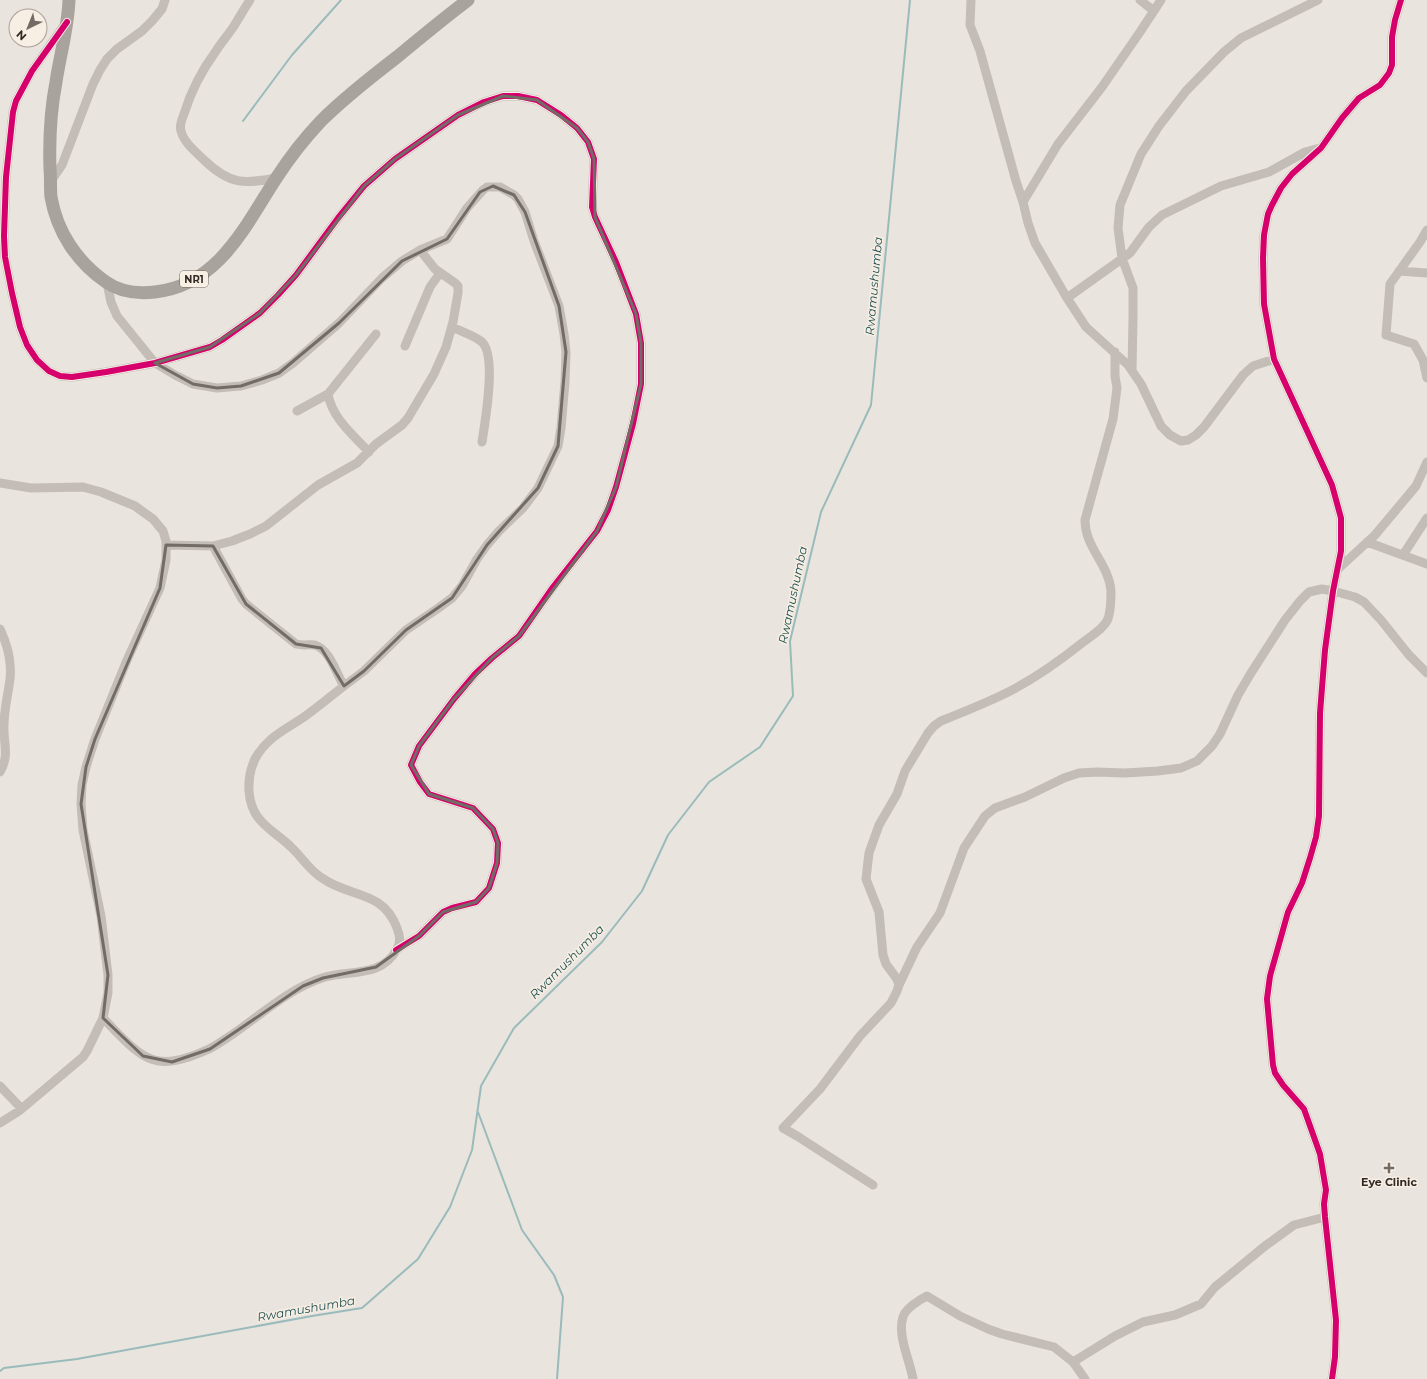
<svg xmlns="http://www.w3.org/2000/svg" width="1427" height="1379" font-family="Montserrat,sans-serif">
<rect width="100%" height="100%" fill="#eae4de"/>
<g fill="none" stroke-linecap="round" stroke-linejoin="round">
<path stroke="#9abbbb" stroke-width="2" d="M243,121l49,-66 49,-55
M478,1112l44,118 32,45 9,22 -6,82
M0,1371l4,-3 73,-9 235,-43 50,-8 56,-49 32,-52 22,-57 9,-64 33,-58 88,-86 40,-51 26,-56 41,-53 51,-35 33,-51 -3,-55 31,-129 50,-107 39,-405"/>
<path stroke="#c3bcb7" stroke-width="9" d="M250,0c-6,9 -11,18 -16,26 -6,9 -13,17 -18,25 -14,19 -25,40 -32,63 -2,5 -5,11 -3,17 3,12 15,21 23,29 26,25 40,24 73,18
M971,0l-1,25 10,26 36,130 7,21 5,21 7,20 32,55 19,29 42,38 13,19 20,42 9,9 11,6 7,-1 8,-5 8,-8 39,-52 10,-9 21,-7
M1140,0l14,11
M65,24l-33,47 -16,30 -3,11 -7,65 -2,59 1,21 7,36 8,34 7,18 10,15 12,11 11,5 12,1 34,-5 49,-9 55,-16 12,-7 38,-27 18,-18 18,-20 42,-57 26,-32 31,-27 63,-44 26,-13 19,-6h15l19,4 24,15 16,13 11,14 6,17 -2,48 3,10 21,45 20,52 5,29v41l-8,40 -17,63 -8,23 -11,21 -44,56 -34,49 -27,22 -17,16 -21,25 -35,47 -8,19 9,17 9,12 44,14 20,21 5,14 -1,20 -8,25 -13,14 -24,6 -9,4 -24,24 -23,14
M51,181l11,-16 31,-81 7,-14 7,-11 10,-10 25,-18 10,-10 10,-12 3,-9
M1023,202l35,-58 44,-57 38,-55 21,-32
M1427,230l-7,12 -30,42 -4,51 28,9 9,16 4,18
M1399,271l28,2
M107,283l4,19 6,14 38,47 20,12 18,9 24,4 24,-2 21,-6 17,-7 14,-10 46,-40 43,-45 20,-17 18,-11 27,-11 20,-31 16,-18 4,-3h13l14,8 4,4 7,13 9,29 25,65 5,28 2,18 -1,30 -4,46 -3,18 -20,42 -15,20 -24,23 -12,14 -10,14 -15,27 -10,12 -15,11 -31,21 -42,41 -20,15c-8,-13 -14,-36 -29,-41 -6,-1 -12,1 -19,-1l-50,-40 -4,-5 -29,-53 -47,-1
M1067,298l63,-45 19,-26 13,-12 59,-29 48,-14 36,-20 15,-4
M452,327c10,5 22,8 30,15 15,14 3,80 0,100
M405,346l25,-59 10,-14
M1132,370l1,-52v-30l-11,-30 -4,-30 2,-23 21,-51 18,-28 27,-35 38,-39 17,-14 77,-38
M297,411l31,-17
M369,452c-16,-17 -37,-34 -41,-58l48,-60
M0,483l31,5 52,-1 18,5 34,14 18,13 10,12 3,10v19l-6,28 -33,72 -32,79 -9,28 -4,18 -1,19 2,26 18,86 7,59v18l-5,25 -16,33 -4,6 -64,54 -19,12
M1367,542l60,22
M213,546l19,-5 18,-7 16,-8 52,-41 39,-22 19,-19 26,-19 6,-7 26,-44 12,-27 7,-25 5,-29v-7l-3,-3 -20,-14 -15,-19
M1403,555l24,-37
M1338,569l37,-34 41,-49 11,-24
M0,629c7,15 12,33 10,50 -2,16 -6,31 -6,46 -1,18 6,30 -4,47
M899,985l18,-38 23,-34 24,-65 21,-32 10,-8 30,-11 39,-19 15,-5 18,-1 28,1 33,-2 23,-3 16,-7 15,-15 8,-12 18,-39 13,-22 34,-53 15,-19 9,-9 13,-3 11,2 22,6 9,5 17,18 28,35 18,18
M103,1018c39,40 49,57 106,31 8,-4 16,-10 24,-15 29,-20 56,-45 89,-56 26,-9 59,1 75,-29 4,-7 3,-13 0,-21 -14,-38 -47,-30 -75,-50 -13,-8 -20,-21 -31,-31 -9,-9 -21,-16 -30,-26 -15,-16 -15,-43 -6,-62 12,-22 30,-29 49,-42 14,-10 27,-21 40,-31
M0,1086l21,22
M873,1185l-76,-49 -14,-8 37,-39 40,-53 31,-33 6,-12 2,-6 -2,-6 -11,-15 -3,-9 -4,-43 -13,-33 3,-26 10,-28 18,-31 8,-23 23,-38 6,-7 7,-5c20,-8 40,-16 59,-25 30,-14 57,-33 82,-53 9,-7 20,-13 25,-22 4,-8 4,-22 4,-30 -2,-27 -26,-43 -26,-71l28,-101 4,-31 -2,-12v-24
M1073,1362l42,-26 28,-14 32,-7 26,-11 14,-17 50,-41 29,-21 31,-8
M913,1379c-3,-18 -16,-44 -10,-62 2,-8 16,-17 24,-21l33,20 28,13 14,5 52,13 19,15 12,17
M1332,1379l3,-22 1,-37 -11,-103 -1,-13 2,-14 -6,-36 -16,-45 -21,-24 -8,-12 -2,-8 -6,-66 3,-23 18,-64 14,-29 8,-25 6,-21 3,-21 1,-103 5,-63 8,-59 8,-40v-33l-9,-33 -58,-126 -10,-55 -1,-46 1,-23 4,-21 4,-9 9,-17 11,-14 29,-26 21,-30 17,-20 21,-13 9,-12 3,-8v-28l3,-17 6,-20"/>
<path stroke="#a9a39d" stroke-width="13" d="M69,0c-1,28 -9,55 -13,82 -6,31 -7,56 -6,87 1,9 0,19 1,28 6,35 26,65 55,85 14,10 31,12 49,10 64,-7 90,-66 122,-115 13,-20 27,-38 44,-56 23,-23 50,-44 76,-64 23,-19 47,-39 71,-57"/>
<g stroke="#f8efe4" stroke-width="8">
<path id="cycleway" d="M67,22l-35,49 -16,30 -3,11 -7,65 -2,59 1,21 7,36 8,34 7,18 10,15 12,11 11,5 12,1 34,-5 49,-9 55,-16 12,-7 38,-27 18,-18 18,-20 42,-57 26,-32 31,-27 63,-44 26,-13 19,-6h15l19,4 24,15 16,13 11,14 6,17 -2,48 3,10 21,45 20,52 5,29v41l-8,40 -17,63 -8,23 -11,21 -44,56 -34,49 -27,22 -17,16 -21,25 -35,47 -8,19 9,17 9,12 44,14 20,21 5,14 -1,20 -8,25 -13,14 -24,6 -9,4 -24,24 -23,14
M1332,1379l3,-22 1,-37 -11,-103 -1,-13 2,-14 -6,-36 -16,-45 -21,-24 -8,-12 -2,-8 -6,-66 3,-23 18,-64 14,-29 8,-25 6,-21 3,-21 1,-103 5,-63 8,-59 8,-40v-33l-9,-33 -58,-126 -10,-55 -1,-46 1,-23 4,-21 4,-9 9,-17 11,-14 29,-26 21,-30 17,-20 21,-13 9,-12 3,-8v-28l3,-17 6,-20"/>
</g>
<use href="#cycleway" stroke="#d6006c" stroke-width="6"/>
</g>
<path fill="none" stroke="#736b66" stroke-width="3" stroke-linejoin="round" d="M503,96l34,4 40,28 11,14 6,17 1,58 41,97 5,29v41l-25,103 -19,44 -78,105 -27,22 -38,41 -35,47 -8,19 18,29 44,14 20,21 5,14 -1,20 -8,25 -13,14 -33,10 -24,24 -43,31 -53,11 -20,8 -93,63 -38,13 -29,-6 -40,-38 5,-43 -27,-171 5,-37 9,-28 65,-151 6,-43 47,1 33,58 50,40 25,4 23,38 20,-15 42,-41 46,-32 35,-53 51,-57 20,-42 8,-94 -7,-46 -34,-94 -11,-17 -21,-9 -13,6 -33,47 -45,22 -63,62 -60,50 -38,13 -24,2 -24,-4 -38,-21 55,-16 50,-34 36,-38 68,-89 31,-27 63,-44z"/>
<path fill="#736b66" stroke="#f8efe4" stroke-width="1.5" d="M1387 1162h4v4h4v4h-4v4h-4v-4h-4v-4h4z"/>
<g text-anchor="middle" stroke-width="3" stroke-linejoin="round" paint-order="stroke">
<rect fill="#f8efe4" stroke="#6e655f" stroke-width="1" x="180" y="271" width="28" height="16" rx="3"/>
<g font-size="10" font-weight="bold" fill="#332a26">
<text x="194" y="283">NR1</text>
</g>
<g font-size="11" font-weight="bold" fill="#332a26" stroke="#f8efe4">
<text x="1389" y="1186">Eye Clinic</text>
</g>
<g font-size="12" font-style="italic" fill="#1d5053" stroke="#f8efe4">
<text transform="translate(874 286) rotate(-85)" y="4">Rwamushumba</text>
<text transform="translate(793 595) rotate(-78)" y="4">Rwamushumba</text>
<text transform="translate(567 962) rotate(-45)" y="4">Rwamushumba</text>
<text transform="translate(306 1309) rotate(-10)" y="4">Rwamushumba</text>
</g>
</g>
<g transform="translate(28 28) rotate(223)"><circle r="19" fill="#f8efe4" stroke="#a9a098"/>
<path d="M0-3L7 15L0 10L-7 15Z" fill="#736b66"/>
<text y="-6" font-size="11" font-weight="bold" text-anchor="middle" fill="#332a26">N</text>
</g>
</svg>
